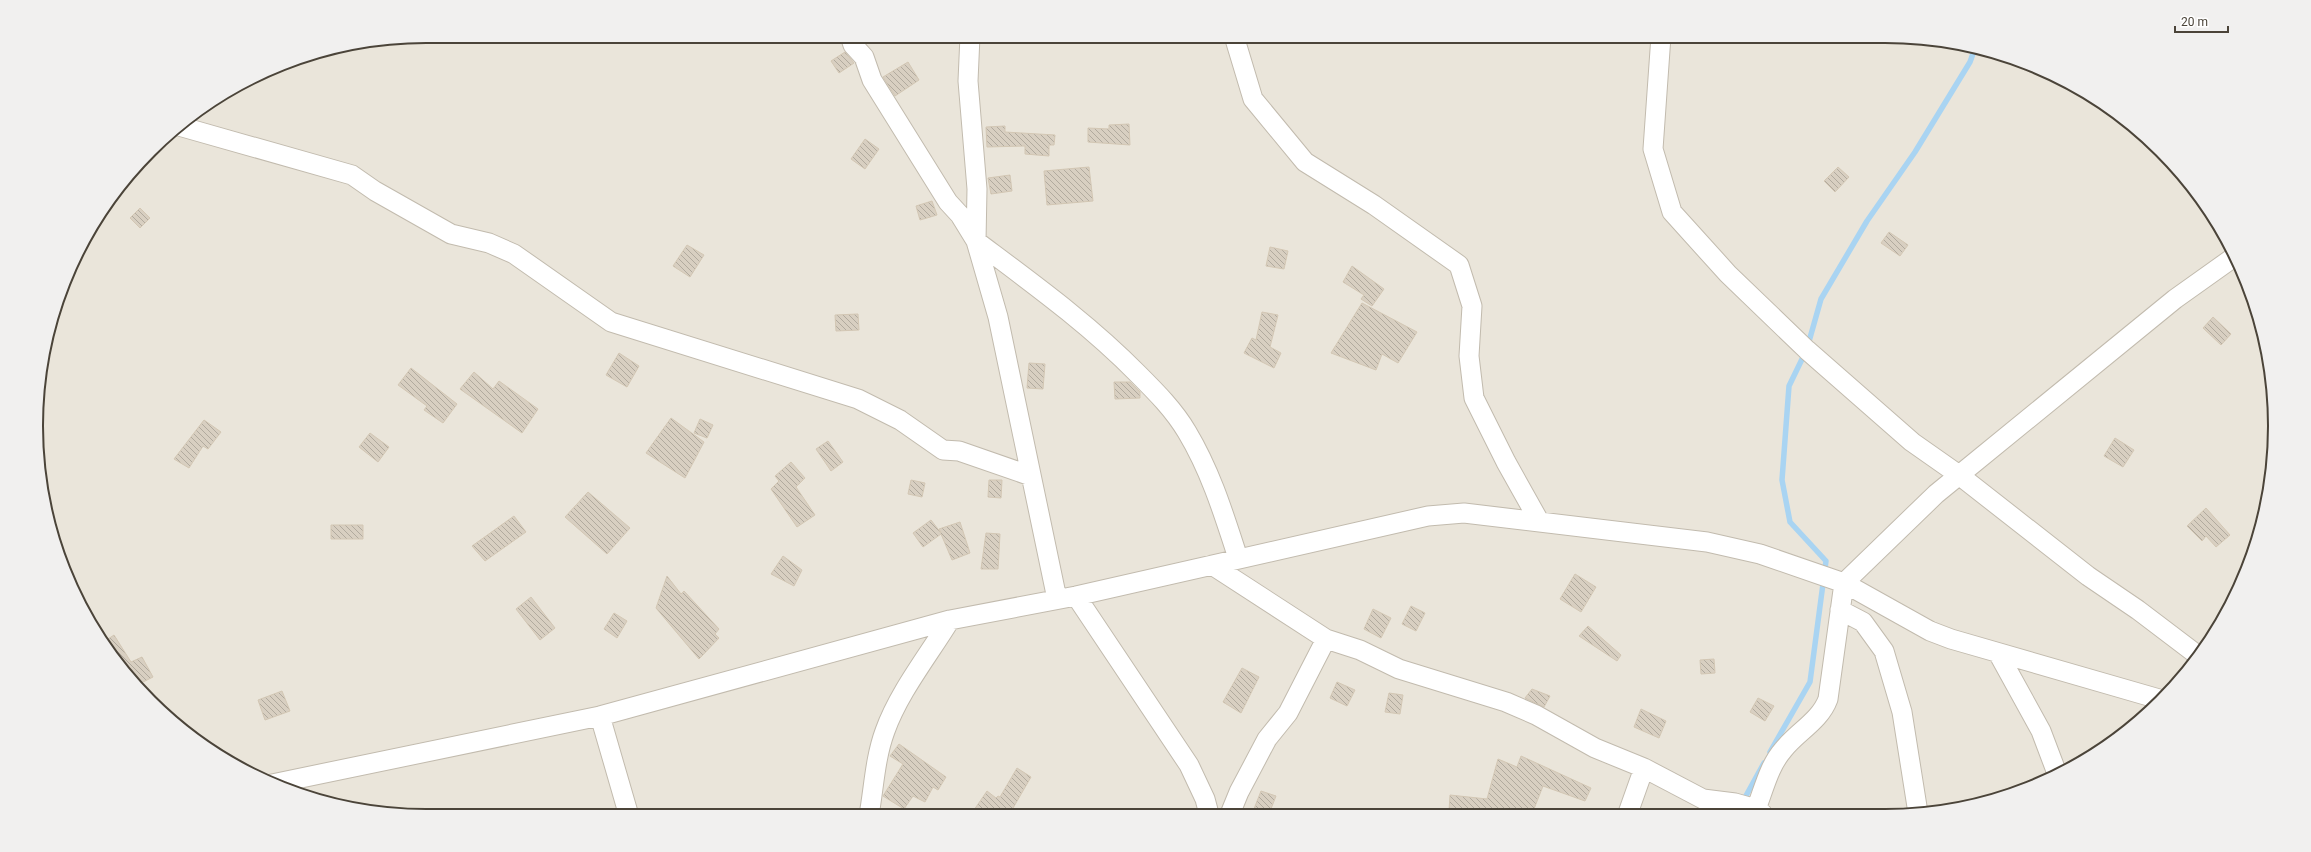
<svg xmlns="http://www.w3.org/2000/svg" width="2311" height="852" font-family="Roboto,sans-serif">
<defs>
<pattern id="building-back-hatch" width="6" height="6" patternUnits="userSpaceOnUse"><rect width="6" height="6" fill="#d8cfc1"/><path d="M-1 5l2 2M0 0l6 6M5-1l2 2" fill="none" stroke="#b1aa9e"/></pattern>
</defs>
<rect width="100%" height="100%" fill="#f6f3ec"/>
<path fill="#eae5da" d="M426,36h1459l101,13 71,27 65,40 56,53 45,62 31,69 18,75 2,76 -12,76 -39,94 -81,98 -85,57 -121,37 -1510,3 -101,-13 -48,-17 -68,-36 -59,-48 -48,-59 -36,-68 -17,-48 -12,-76 2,-76 10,-50 27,-72 40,-64 53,-56 62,-45 46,-22 73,-23z"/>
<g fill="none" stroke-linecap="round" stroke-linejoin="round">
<path stroke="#a9d4f2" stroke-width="5.5" d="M1808,345l13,-46 46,-78 48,-69 55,-90 5,-14
M1770,752l40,-70 16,-121 -36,-39 -8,-42 7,-94 16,-33
M1742,803l22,-40"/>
</g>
<path fill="url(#building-back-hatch)" stroke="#d3c7b4" d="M845,52l9,11 -15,10 -8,-12z
M908,62l11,18 -24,16 -12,-19z
M1129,124l1,21 -42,-3v-14l21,1v-4z
M1005,126v6l50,3 -1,10h-5v11l-24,-2v-8l-38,1 -1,-20z
M865,139l14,10 -14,20 -14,-10z
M1089,167l4,34 -46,4 -3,-34z
M1838,167l11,10 -14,15 -11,-11z
M1010,175l2,16 -21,3 -3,-16z
M932,201l5,14 -17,5 -4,-14z
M140,208l10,10 -10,10 -10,-10z
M1889,232l19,13 -8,11 -19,-13z
M687,245l17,10 -14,22 -17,-11z
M1270,247l18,4 -4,18 -18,-3z
M1352,266l32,23 -12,17 -11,-7 3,-4 -21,-13z
M1362,303l55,29 -19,31 -16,-9 -6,16 -45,-17z
M1262,312l16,3 -8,32 11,6 -7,15 -30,-15 8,-15 4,2z
M858,314l1,16 -23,1 -1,-16z
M2213,317l18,17 -10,11 -18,-17z
M619,353l20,13 -12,21 -21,-12z
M1029,363l16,1 -2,25 -16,-1z
M411,368l46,36 -14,19 -19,-13 3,-4 -29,-21z
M474,372l19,17 6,-8 39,28 -16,24 -62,-44z
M1114,382h16l10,10v6l-25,1z
M671,418l33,24 -19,36 -39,-25z
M700,419l13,6 -6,13 -13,-5z
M204,420l17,12 -13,17 -5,-3 -14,22 -15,-9z
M370,433l19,14 -11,15 -19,-15z
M2115,438l19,12 -11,17 -19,-11z
M828,441l15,21 -12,9 -15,-22z
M791,462l14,16 -9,9 19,28 -18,12 -26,-38 8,-8 -4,-5z
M911,480l14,3 -3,14 -14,-3z
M989,480h13l-1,18 -13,-1z
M588,492l42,36 -23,26 -42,-37z
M2206,508l24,27 -14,12 -10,-11 -4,5 -15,-15z
M514,516l12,16 -41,29 -13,-15z
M931,520l10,13 -2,-4 21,-7 10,31 -18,7 -11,-26 -18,13 -10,-14z
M331,525h32v14h-32z
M986,533l14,1 -2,35h-17z
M783,556l19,14 -8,16 -23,-12z
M1575,574l21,13 -15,25 -21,-13z
M667,576l14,18 3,-3 35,38 -4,5 4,4 -20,21 -43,-51z
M531,597l24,31 -15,12 -24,-31z
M1411,606l14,7 -9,18 -14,-7z
M1373,609l18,9 -10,20 -17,-9z
M614,613l13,8 -10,17 -13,-9z
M1588,626l33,29 -4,6 -38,-25z
M114,635l17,27 11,-5 11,20 -16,8 -35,-42z
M1714,659l1,14 -14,1 -1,-14z
M1242,668l17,9 -18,36 -18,-11z
M1337,682l18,8 -8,16 -17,-8z
M1532,689l18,7 -6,11 -19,-9z
M282,691l8,20 -25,9 -7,-20z
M1389,693l14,2 -3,19 -15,-2z
M1758,698l16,8 -9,15 -15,-9z
M1641,709l25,12 -7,17 -25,-11z
M899,744l47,33 -8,13 -5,-3 -8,15 -12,-6 -9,13 -21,-13 20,-32 -13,-8z
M1521,756l70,32 -6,13 -42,-15 -11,28h-65l-18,-3 1,-16 37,4 11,-40 19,8z
M1017,768l14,9 -22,38h-27l-8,-5 13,-19 9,7 2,-2 2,1z
M1261,791l15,5 -7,18h-17z"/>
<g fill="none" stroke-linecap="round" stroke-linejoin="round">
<g stroke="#c2bbae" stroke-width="21">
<path id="minor" d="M850,36l3,9 11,12 8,23 76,122 12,13 16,26 22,76 59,282
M970,36l-2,45 9,108 -1,52
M1234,36l19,63 52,63 69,43 85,60 13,41 -3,50 5,42 32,64 33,59
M1661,36l-8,113 19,63 56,62 79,76 105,92 47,33 129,101 50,34 58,44
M179,126l173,49 23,16 76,43 38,9 25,11 97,68 247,77 42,21 43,30 16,1 72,25
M976,241c56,42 113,83 162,133 18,18 36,36 49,58 24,40 37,83 51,126
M1212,565l114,74 34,11 39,19 107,33 30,13 59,33 49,20 59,31 32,4 21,6 6,4
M1076,596l113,169 16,34 4,15
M1840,610l23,12 21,29 18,61 16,101
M1998,653l43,78 17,45
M600,716l29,100
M272,784l328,-68 350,-96 126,-24 352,-80 36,-3 243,29 53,12 84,29 86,48 21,8 208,60
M1756,809c8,-20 13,-43 27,-59 14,-18 37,-29 45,-51l16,-116 92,-89 239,-195 59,-42
M1628,813l16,-45
M1230,814l9,-22 28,-53 21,-26 38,-74
M869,815c5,-28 6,-57 16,-84 14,-39 43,-75 65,-111"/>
</g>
<use href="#minor" stroke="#fff" stroke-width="19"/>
</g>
<path d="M0 0H2311V852H0ZM426 43H1885A383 383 0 0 1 2268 426V426A383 383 0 0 1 1885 809H426A383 383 0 0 1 43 426V426A383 383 0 0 1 426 43Z" fill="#f1f0ef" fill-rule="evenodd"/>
<path fill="none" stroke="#4b4439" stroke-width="2" d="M426 43H1885A383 383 0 0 1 2268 426V426A383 383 0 0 1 1885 809H426A383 383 0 0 1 43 426V426A383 383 0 0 1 426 43Z"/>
<path d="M2175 26v6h53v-6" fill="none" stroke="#4b4439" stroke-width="2"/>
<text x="2181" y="26" font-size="12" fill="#4b4439" stroke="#ffffff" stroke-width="3" paint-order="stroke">20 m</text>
</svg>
